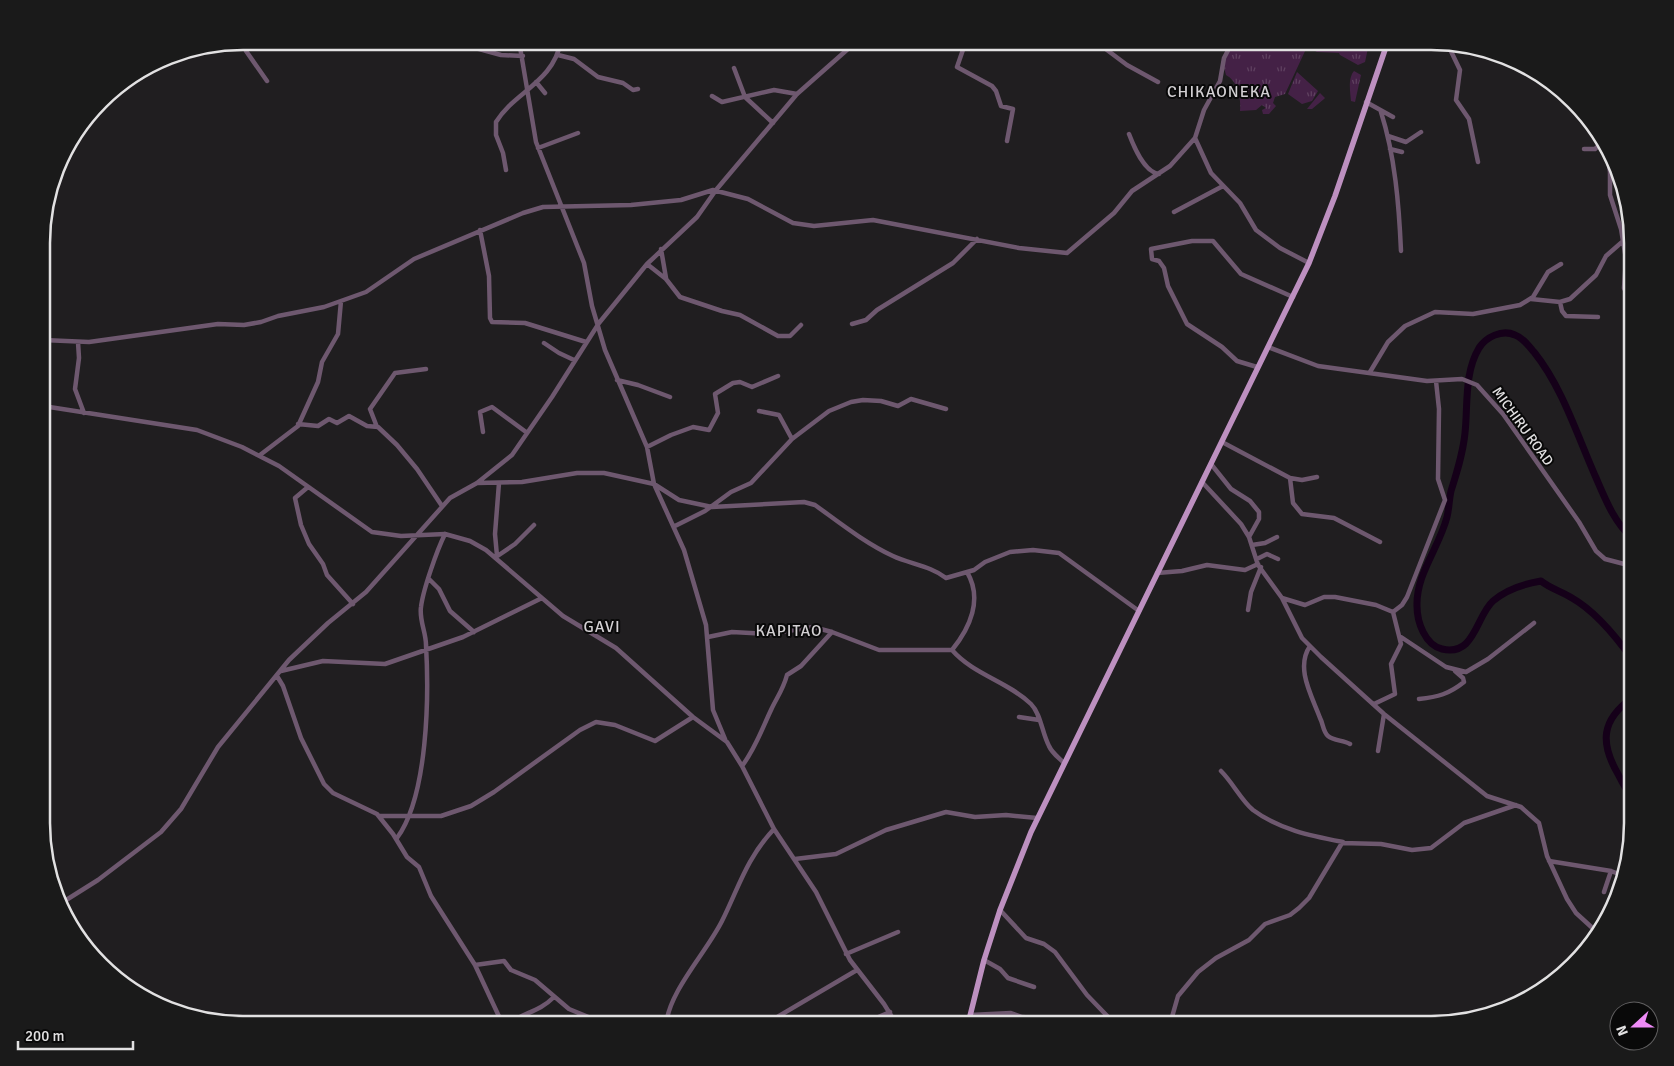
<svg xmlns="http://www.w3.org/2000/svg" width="1674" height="1066" font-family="Signika,sans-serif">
<defs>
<pattern id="grass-tufts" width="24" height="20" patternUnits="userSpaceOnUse" patternTransform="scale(1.25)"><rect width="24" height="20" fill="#442146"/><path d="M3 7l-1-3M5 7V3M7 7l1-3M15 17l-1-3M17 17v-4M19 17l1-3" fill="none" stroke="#5f4160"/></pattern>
</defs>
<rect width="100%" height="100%" fill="#201e20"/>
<path fill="url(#grass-tufts)" d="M1234,41h8l6,5 21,-1 14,-4 23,8 -21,45 -10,3 -2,6 3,3 -7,8h-6l-1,-4 4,-2 -4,-3 -6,5 -16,1c1,-12 -1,-29 -14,-36l-3,-11z
M1309,41h19l40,7 -3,14 -7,3 -18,-10 -1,-2 -22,-1 -9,-5z
M1354,71l7,4 -6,27 -4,-1c-1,-10 -3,-23 3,-30z
M1297,72l21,19 -6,10 -10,3 -14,-10z
M1320,93l5,5 -1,1 -12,10h-5z"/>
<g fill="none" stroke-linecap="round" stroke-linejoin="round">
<path stroke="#150019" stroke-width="7" d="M1632,538c-17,-15 -26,-37 -35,-58 -19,-42 -34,-92 -63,-128 -6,-7 -11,-14 -19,-17 -13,-6 -29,2 -36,13 -15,25 -11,57 -14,85 -2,20 -8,39 -14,58 -2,9 -2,18 -4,26 -8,31 -31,57 -30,89 0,16 8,39 25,43 33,8 34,-33 51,-48 14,-12 30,-17 48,-20 10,8 20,10 31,17 23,13 45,40 60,61
M1632,698c-31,22 -32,45 -14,76 4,8 8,16 14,23"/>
<path stroke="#6e586f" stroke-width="4.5" d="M242,41l4,10 21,30
M428,41l51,8 22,6 22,1
M519,41l17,101 48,121 8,43 13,44 42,97 7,37 30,66 22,75 7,85 12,29
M966,41l-9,26 35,19 4,5 5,15 12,3 -6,32
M1095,41l32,24 31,17
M1367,41l18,8
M1447,43l13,27 -4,30 13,19 9,43
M558,55l16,4 24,18 25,6 10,7 5,-1
M734,68l11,29 28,26
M536,82l9,11
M712,96l10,6 52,-12 23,4
M1366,102l27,15
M1381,112c14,44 18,93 20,139
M1129,134c5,13 15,38 30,40
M1388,136l18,6 15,-10
M1195,138l16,35 29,30 16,27 24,18 29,15
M1606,143l4,29v23l11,34 5,30 -2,29 8,17
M538,148l40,-15
M1390,149l12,3
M1584,149h11l9,-8
M506,170l-3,-17 -7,-18v-13c19,-31 57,-39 65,-81
M1174,212l49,-26
M480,230l9,46 1,42 2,4 33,1 61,19
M661,249l5,29
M647,264l19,15 14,18 42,14 18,4 38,21h12l11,-11
M1531,299l29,3 10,-3 26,-24 10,-19 16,-14
M1560,302l2,9 4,5 32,1
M852,324l14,-4 11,-10 76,-47 24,-24
M43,340l46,2 129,-18 26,1 17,-3 17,-6 46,-9 42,-15 48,-33 109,-46 20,-6 88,-2 50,-5 32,-10 35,9 45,24 21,3 59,-6 146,28 48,5 47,-40 18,-22 38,-25 25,-28 9,-28 16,-29 4,-23 9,-17
M78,342l1,16 -4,31 9,24
M544,343l15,10 15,7
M1268,347l50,19 109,15 35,-2 15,6 26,29 76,108 17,29 9,8 23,6 4,3
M1257,367l-20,-6 -15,-14 -35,-23 -19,-38 -4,-18 -5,-7 -7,-2 -1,-10 41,-8h21l28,33 52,23
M1370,372l18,-30 17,-16 30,-14 38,2 47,-9 13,-8 15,-25 13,-8
M617,380l21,5 32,12
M43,406l154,24 45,17 37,19 93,66 29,4 44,-2 25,7 16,9 77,66 53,32 77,69 34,25 15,24 32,63 42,63 34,68 34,44 13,21
M759,411l20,4 13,24
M298,424l20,2 11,-7 8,4 12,-7 18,10 11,1 19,18 20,24 25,37
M377,427l-7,-18 25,-36 31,-4
M483,432l-3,-20 12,-5 34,25
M1222,442l68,36 3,25 9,11 32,4 46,24
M647,447l24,-12 22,-8 16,3 9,-17 -3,-19 18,-11 7,-1 12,5 26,-11
M260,455l38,-29 20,-44 4,-20 16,-28 3,-33
M1211,464l20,25 19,12 9,11v7l-10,18
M1290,478l12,2 15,-3
M1202,482l39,42 8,13 9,28 24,33 20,40 19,19 63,57 103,82 34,11 18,16 8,33 20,43 9,14 23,21
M477,483l45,-1 55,-9h27l50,11 25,16 33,7 92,-5 11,3c25,18 50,38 78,51 17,8 38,10 53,22l28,-8 11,-8 25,-10 23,-2 26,3 80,58
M308,487l-13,11 6,27 8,19 14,20 4,11 26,29
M675,526l30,-15 26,-19 20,-9 41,-44 37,-28 22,-9 12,-2 18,1 17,5 13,-7 35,10
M1252,545l13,-2 12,-6
M497,556l-2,-22 4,-51
M496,557l19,-13 19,-19
M1257,559l10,-5 11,5
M1157,573l25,-2 25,-6 38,5 13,-6
M429,579l10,10 11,22 24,21
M1282,598l23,7 19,-8h11l41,8 17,7 9,-7 5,-8 38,-97 -7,-21 1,-70 -3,-28
M1248,610l3,-18 10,-25
M708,637l24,-5 37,2 44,-7 19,5 47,18h73c22,25 55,31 79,54 10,10 11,29 18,42 3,7 9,11 15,17
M1401,637l45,30 20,5 22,-13 46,-36
M1310,646c-15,22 2,50 10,72 3,5 3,14 8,18 6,5 15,4 22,8
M952,650c18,-22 31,-51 15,-78
M281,671l42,-10 62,3 78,-27 79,-39
M277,676l6,10 18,52 23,46 9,9 44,21 16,20 14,23 12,10 12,29 44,69 28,60
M1419,699c19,-2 30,-5 45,-17l-1,-4 -8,-7
M1374,704l21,-10 -4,-30 10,-20 -8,-32
M1019,717l20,3
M1378,751l6,-37
M742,766c13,-17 20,-37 29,-56 6,-13 12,-20 16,-35l14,-9 31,-34
M1221,771c12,12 20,29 32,39 27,20 59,26 90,32
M379,816h62l30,-10 23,-14 86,-62 16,-8 19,3 40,16 38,-24
M397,838c31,-42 32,-142 29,-193 0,-13 -7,-25 -5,-38 2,-17 16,-57 24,-73
M795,859l41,-5 50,-24 60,-18 29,5 31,-2 31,3
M1549,861l62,10 13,5
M1604,892l7,-21
M63,902l35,-22 63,-48 20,-23 37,-62 71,-87 39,-37 38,-31 84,-94 27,-15 35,-28 40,-58 47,-74 48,-59 50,-47 19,-27 81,-96 60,-53
M1000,910l26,28 18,6 11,8 32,43 27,28
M846,954l52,-22
M984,960l16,9 8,9 26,9
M475,965l29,-4 7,9 24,10 34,29 29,12 16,4
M970,1015l41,-2 11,4 2,7
M1022,1017l15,1 17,6
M767,1023l90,-53
M1170,1024l8,-28 20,-24 18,-14 33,-18 16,-16 25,-9 9,-7 10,-10 33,-55 39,1 31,6 19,-2 33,-25 52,-18
M507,1025c16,-13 31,-12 47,-28
M666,1025c3,-34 40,-72 56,-104 17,-34 24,-62 52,-92
M869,1025l7,-7 14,-6"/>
<path stroke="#bd90c0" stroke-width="5.5" d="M968,1024l16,-64 16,-50 31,-78 278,-569 26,-67 53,-155"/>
</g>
<g text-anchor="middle" stroke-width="4" stroke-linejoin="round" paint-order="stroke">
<g font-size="14" fill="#e2e1e2" stroke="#090909">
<text transform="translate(1523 426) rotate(54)" y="5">MICHIRU ROAD</text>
</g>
<g font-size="16" letter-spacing="1" fill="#d3d0d3" stroke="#090909">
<text x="1219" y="97">CHIKAONEKA</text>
<text x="602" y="632">GAVI</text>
<text x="789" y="636">KAPITAO</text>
</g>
</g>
<path d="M0 0H1674V1066H0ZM243 50H1431A193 193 0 0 1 1624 243V823A193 193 0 0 1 1431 1016H243A193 193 0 0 1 50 823V243A193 193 0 0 1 243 50Z" fill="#1a1a1a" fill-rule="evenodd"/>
<path fill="none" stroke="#e2e1e2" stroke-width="2.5" d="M243 50H1431A193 193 0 0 1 1624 243V823A193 193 0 0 1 1431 1016H243A193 193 0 0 1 50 823V243A193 193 0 0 1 243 50Z"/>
<g transform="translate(1634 1026) rotate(249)"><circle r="24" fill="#090909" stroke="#605f60"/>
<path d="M0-4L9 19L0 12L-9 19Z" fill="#ef8bf7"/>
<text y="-8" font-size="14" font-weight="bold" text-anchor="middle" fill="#e2e1e2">N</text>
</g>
<path d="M18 1041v8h115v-8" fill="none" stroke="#e2e1e2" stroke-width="2.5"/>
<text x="25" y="1041" font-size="15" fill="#e2e1e2" stroke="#090909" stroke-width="4" paint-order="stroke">200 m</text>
</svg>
